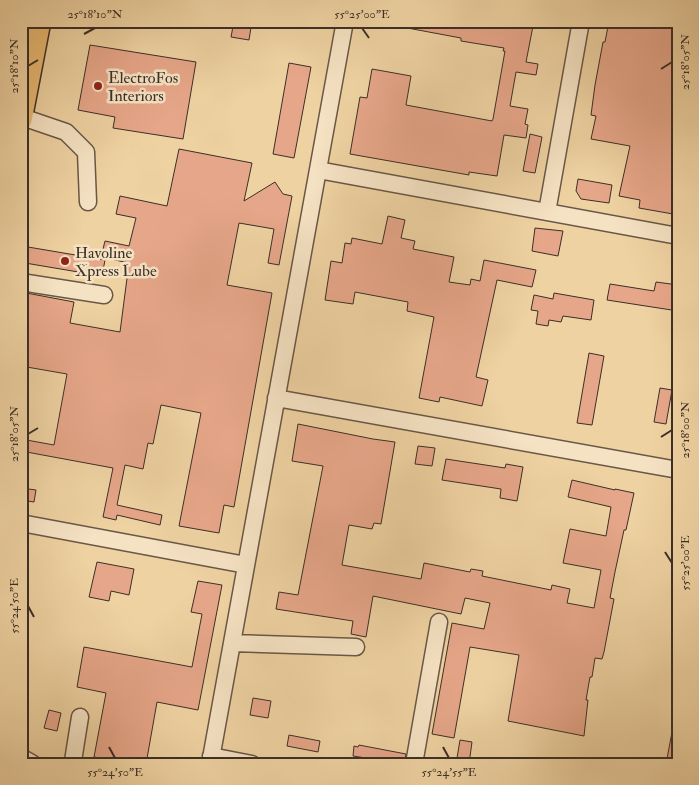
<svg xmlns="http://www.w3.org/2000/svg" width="699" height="785" font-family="'IM FELL Double Pica',serif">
<rect width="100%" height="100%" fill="#efd2a2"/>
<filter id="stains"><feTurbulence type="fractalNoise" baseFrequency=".004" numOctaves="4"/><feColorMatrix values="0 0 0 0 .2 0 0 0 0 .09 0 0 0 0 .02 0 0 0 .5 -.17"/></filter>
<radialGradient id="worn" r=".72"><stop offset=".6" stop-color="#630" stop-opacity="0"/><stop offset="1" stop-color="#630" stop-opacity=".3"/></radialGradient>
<path fill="#e6a689" stroke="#3c2f28" d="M234,21h18l-3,19 -18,-3z
M402,21h132l-8,41 12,2 -2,11 -20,-3 -6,34 18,3 -3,15 3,1 -2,13 -22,-3 -7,41 -28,-4v3l-119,-21 10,-57 7,1 5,-29 39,7 -5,29 86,16 1,-2 12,-68h-2l1,-3 -43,-7v-3l-59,-11z
M609,21h69v22l-2,11 2,1v138l-5,21 -34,-6 1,-8 -21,-4 11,-50 -39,-7 5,-23 -5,-1 4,-30 8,-43h2z
M90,45l106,17 -13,77 -70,-11 2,-11 -37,-7z
M289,63l22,4 -17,91 -21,-4z
M530,134l12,3 -7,36 -12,-2z
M179,149l73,14 -8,38 31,-19 8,12 9,2 -13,69 -11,-2 6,-34 -35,-6 -12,62 45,8 -38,214 -10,-2 -5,28 -40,-7 22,-113 -40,-8 -8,39 -5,-1 -5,26 -18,-4 -8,40 45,10 -2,10 -43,-10 -1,5 -13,-3 10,-49 -92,-17v-12l33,6 13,-71 -46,-8v-74l53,10 -4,21 50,9 9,-69 -28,-6 4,-16 24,5 7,-28 -20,-4 4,-18 47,10z
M578,179l34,6 -3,18 -28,-4 -5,-8z
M388,216l17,4 -4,18 14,3 -2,8 41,8 -5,25 21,3 1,-6 9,2 4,-21 52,10 -4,17 -35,-7 -21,97 12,3 -6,26 -42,-9 -1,5 -20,-4 15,-81 -27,-6 1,-9 -53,-10 -2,12 -28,-4 6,-39 11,2 3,-20 6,1 1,-6 30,6z
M535,228l28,3 -5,25 -26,-5z
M28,247l77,13 -3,16 -77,-13z
M656,282l22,3v26l-71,-11 3,-16 44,7z
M554,293l40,7 -3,20 -28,-4 -2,6 -12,-2 -1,6 -12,-2 2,-13 -7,-1 3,-15 19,4z
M589,353l15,3 -12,69 -15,-2z
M660,388l12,2 -6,34 -12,-2z
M298,424l75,15 22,3 -14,82 -7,-1 -2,6 -23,-4 -7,40 79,14 3,-16 46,9 1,-3 12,2 -1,5 69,14 1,-5 18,4 -3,14 27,5 7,-38 -38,-7 7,-34 36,7 5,-29 -43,-10 4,-17 43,10v-1l19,4 -8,37h-2l-9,42 -5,26 4,1 -10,53 -2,7 -7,-1 -3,19h-2l-4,23h2l-4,36 -76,-15 11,-66 -49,-8 -16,91 -22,-4 20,-111 32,6 6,-26 -25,-5 -4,16 -88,-18 -7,41 -15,-3 2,-13 -77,-12 3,-17 19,3 25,-129 -31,-5z
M418,446l17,2 -3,18 -17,-2z
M446,459l59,9 1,-4 17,3 -6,34 -17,-3 1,-9 -59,-9z
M21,488l15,2 -2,12 -13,-2z
M97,562l37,7 -5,26 -18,-4 -2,10 -20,-4z
M198,581l24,4 -24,125 -41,-8 -11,62h-14l-38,-7 12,-64 -29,-6 7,-40 108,20 10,-53 -11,-2z
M253,698l18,3 -3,17 -18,-3z
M49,710l12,3 -4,18 -13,-3z
M672,732h6v32h-12z
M289,735l31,6 -2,11 -31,-6z
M460,740l12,2 -3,22h-13z
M359,745l47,9 -2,10 -51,-8 1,-10 4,1z"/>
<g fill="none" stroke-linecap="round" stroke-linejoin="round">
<g stroke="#695846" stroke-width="19">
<path id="minor" d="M22,117l44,15 20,20 2,50
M318,170l360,66
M547,212l34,-191
M21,282l83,13
M276,398l402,72
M21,523l225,42
M232,643l124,4
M211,756l41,8
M21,757l12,7
M74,764l-1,-3 7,-44
M210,764l135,-743
M414,764l25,-142"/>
</g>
<g stroke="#3c2f28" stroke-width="24">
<path id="major" d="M21,120l19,-99"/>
</g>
<use href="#minor" stroke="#f5e2c3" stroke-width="16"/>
<use href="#major" stroke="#e8b971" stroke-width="21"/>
</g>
<path fill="none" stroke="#3c2f28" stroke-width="2" d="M362,28l7,10M84,34l11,-6M28,66l10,-6M661,69l11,-7M28,434l10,-6M661,437l11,-7M665,552l7,11M28,606l6,11M109,747l6,11M443,747l6,11"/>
<g fill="#8f2418" stroke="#f5e2c3" stroke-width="2">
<circle cx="98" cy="86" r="5"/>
<circle cx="65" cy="261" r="5"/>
</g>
<g text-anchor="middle" stroke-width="5" stroke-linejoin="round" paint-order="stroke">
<g font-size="16" fill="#3c2f28" stroke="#f5e2c3" text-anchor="start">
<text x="108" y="83">ElectroFos<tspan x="108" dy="18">Interiors</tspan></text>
<text x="75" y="258">Havoline<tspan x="75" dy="18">Xpress Lube</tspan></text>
</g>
</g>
<rect width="699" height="785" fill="none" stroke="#efd2a2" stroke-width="55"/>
<rect x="28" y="28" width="644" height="730" fill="none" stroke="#3c2f28" stroke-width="2"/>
<g font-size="12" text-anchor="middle" fill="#3c2f28">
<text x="95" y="18">25°18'10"N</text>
<text x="362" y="18">55°25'00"E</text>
<text transform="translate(685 62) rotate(-90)" y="4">25°18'05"N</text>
<text transform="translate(14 66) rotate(-90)" y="4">25°18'10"N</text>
<text transform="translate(685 430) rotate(-90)" y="4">25°18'00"N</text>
<text transform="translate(14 434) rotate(-90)" y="4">25°18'05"N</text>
<text transform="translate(685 563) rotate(-90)" y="4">55°25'00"E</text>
<text transform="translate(14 606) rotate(-90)" y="4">55°24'50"E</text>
<text x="115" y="776">55°24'50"E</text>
<text x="449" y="776">55°24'55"E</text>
</g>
<rect width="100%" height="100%" filter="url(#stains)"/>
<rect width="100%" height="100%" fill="url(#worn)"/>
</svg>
